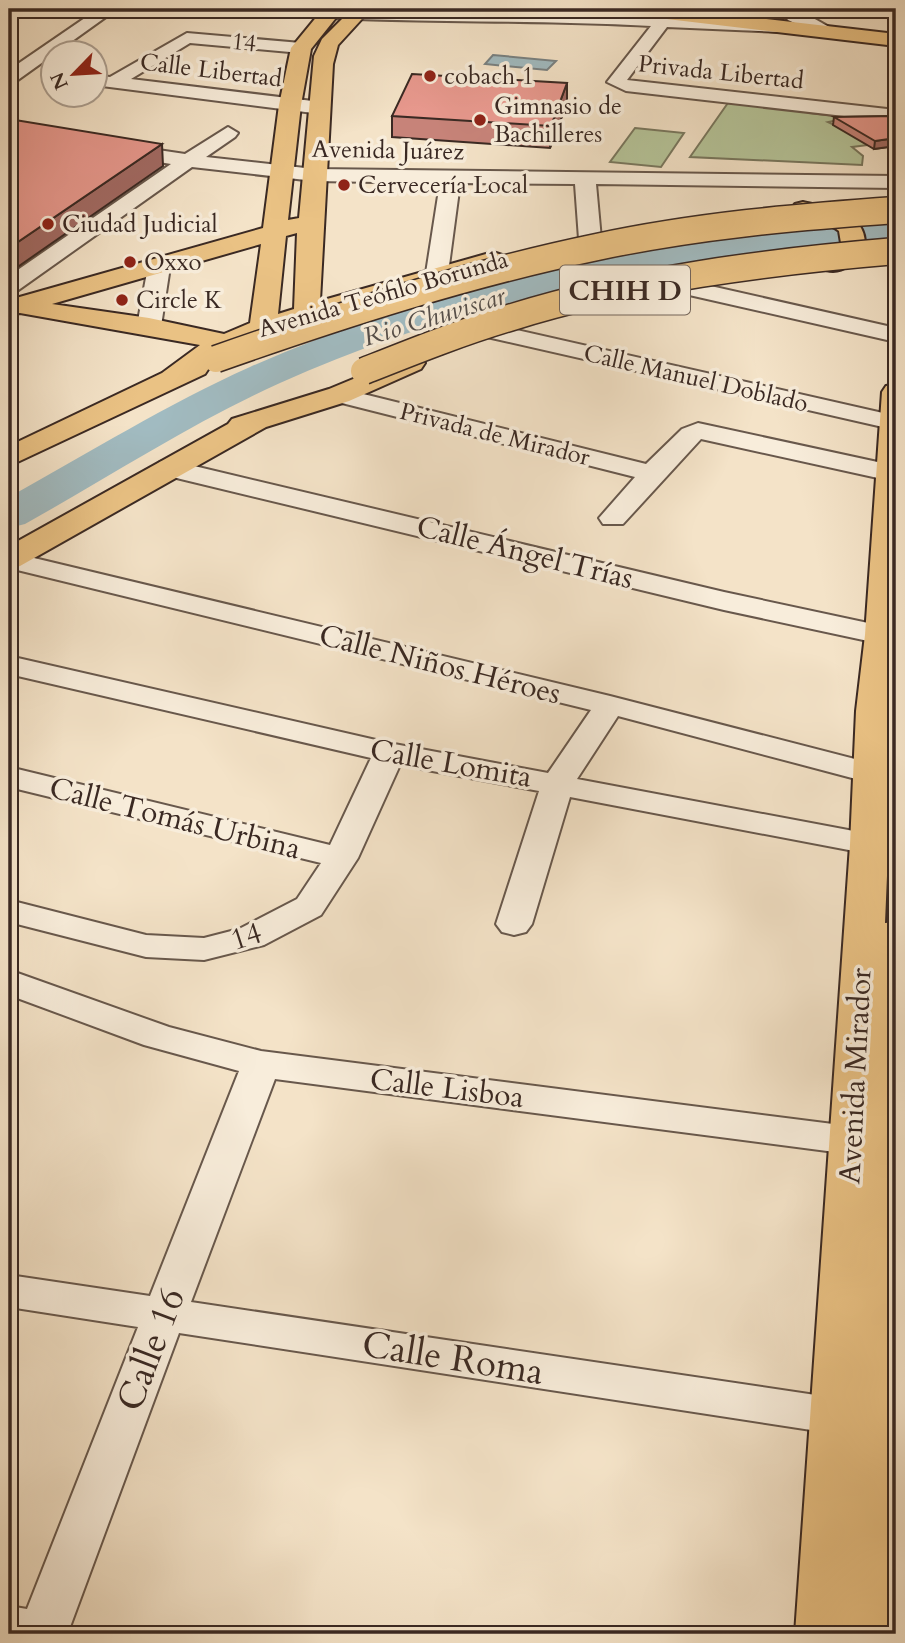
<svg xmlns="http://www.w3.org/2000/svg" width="905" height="1643" font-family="Cardo,serif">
<rect width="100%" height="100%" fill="#f4e3c8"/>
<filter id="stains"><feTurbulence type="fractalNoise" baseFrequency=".00286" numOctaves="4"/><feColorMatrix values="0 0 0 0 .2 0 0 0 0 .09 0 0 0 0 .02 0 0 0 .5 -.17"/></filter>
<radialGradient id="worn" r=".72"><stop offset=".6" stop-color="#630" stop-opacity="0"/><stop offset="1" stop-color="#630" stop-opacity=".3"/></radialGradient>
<path fill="#b6c59a" stroke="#78775e" stroke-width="2" d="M361,9h272l80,8 -356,-1z
M730,100l81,9 -2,4 35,4 3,1 -19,4 48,22 -24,3 11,9 -1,9 -172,-8z
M635,128l49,5 -23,34 -51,-5z"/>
<path fill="#a1bbc1" stroke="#788182" stroke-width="2" d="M493,55l63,6 -9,9 -62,-6z"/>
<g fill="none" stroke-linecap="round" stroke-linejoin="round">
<path fill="#a1bbc1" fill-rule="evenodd" d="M896,220v20c-211,18 -422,56 -616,143 -89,40 -171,94 -255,141l-16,4v-31c80,-44 158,-93 241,-130 204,-90 426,-130 646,-147z"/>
<g stroke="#68584c" stroke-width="4">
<path id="minor" d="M98,9h19l-102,73 -6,1v-13z
M256,9l277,1 242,13 6,1 2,4 -2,4 -114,-5 -40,53 269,30v12l-270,-31 -19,-9 44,-56c-129,-7 -258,-2 -387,-12z
M780,9h17l41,23 -9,5 -6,-1 -35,-16z
M187,33l114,10 9,5 -9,5 -111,-10 -59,36 190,23 9,6 -9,6 -227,-29v-10l16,2z
M228,127l10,6 -3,4 -29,20 108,12 582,7v12l-300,-4 5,55 -11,6 -11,-6 -4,-55 -115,-1 -12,90 -11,7 -11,-7 14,-90 -126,-2 -122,-14 -175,124 -8,2v-17l162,-112 -60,-10 -3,-4 3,-4 7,-2 67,10z
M159,260l11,7 -9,59 -4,5h-16l-4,-5 11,-59z
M684,280l212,48v14l-220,-50 -3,-5 3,-5z
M495,325l401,91v14l-409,-93 -4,-5 4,-5z
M339,388l307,76 36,-35 16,-6 198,43v16l-195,-43 -78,85h-20l-4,-6 36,-41 -305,-77 -3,-5 3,-5z
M169,460l555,132 158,34 10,3 4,7 -4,5 -10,3 -158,-34 -564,-136 -4,-6 4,-6z
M9,552l601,144 272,70 5,7 -5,7 -11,3 -253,-67 -41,63 319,60v20l-326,-62 -38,127 -6,8 -12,3 -12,-3 -6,-8 43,-133 -139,-26 -42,93 -37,57 -57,30 -60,15 -58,-3 -137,-35v-22l137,35 58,3 35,-9 58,-30 24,-36 -312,-76v-20l321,78 41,-87 -362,-84v-18l380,87 159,30 43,-63 -582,-142z
M9,970l160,57 92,24 635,81v28l-621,-81 -84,223 705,105v36l-717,-110 -109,294 3,7h-64v-28l18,3 111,-282 -129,-20v-32l141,21 89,-225 -95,-26 -135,-50z"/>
</g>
<g stroke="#3a2923" stroke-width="4">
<path id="major" d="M323,9h20l-32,40 -10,56 -13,115 11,-2 15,-162 8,-17 30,-30h19l-33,36 -5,19 -13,237 173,-49 9,3 4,5 -4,5 -220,65 -42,16 -33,19 2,3 -4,6 -196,92v-20l153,-73 38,-28 -180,-32 -11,1v-14l254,-72 16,-123 12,-57zM297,233l-3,76 -16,5 8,-78zM261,244l-11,79 -26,11 -75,-16 -97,-14z
M623,9h57l216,25v12l-263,-31z
M803,202c25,6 62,9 62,42 -10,15 -19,31 -39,26l-4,-5 19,-22 -2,-12c-13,-11 -39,-9 -48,-22l4,-5z
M411,355l10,2 4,6 -4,6 -72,32 -83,26 -246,139 -11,3v-23l219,-122 4,-5 97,-30z
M896,384v281l-11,258 11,-1v416l-7,296h-94l55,-789 6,-134 9,-76 17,-243 4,-6z"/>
</g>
<use href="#minor" fill="#f8eddb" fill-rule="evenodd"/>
<use href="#major" fill="#eac284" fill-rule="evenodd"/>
<g stroke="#3a2923" stroke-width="29" stroke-linecap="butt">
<path id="major-bridge" d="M216,359c125,-44 251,-85 381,-112 98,-21 199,-30 299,-37
M364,371c48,-19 95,-38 145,-53 125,-39 256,-56 387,-67"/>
</g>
<use href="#major-bridge" stroke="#eac284" stroke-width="26"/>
</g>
<path fill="#c78379" stroke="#3a2923" stroke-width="2" d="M567,103l-17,45 -158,-11v-21z
M896,116v30l-22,3 -41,-24 1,-8z"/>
<path fill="#a26a63" stroke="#3a2923" stroke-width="2" d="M567,83v20l-17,45 1,-22z
M896,138v8l-22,3 1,-8z
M162,144l1,22 -154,107v-25z"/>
<path fill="#e7988d" stroke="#3a2923" stroke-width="2" d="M412,74l155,9 -16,43 -159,-10z
M896,116v22l-21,3 -41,-24z
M9,119l153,25 -153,104z"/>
<g fill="#8f2418" stroke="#f8eddb" stroke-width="2.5">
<circle cx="430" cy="76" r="7"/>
<circle cx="480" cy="120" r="7"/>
<circle cx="344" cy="185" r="7"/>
<circle cx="48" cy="224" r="7"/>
<circle cx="130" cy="262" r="7"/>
<circle cx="122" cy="300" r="7"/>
</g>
<g text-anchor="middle" stroke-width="7" stroke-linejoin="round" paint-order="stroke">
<g font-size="24" fill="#3a2923" stroke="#f8eddb">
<text transform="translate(244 42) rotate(6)" y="8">14</text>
<text transform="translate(211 70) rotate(7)" y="8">Calle Libertad</text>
<text transform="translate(721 72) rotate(6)" y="8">Privada Libertad</text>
<text transform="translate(388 150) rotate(1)" y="8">Avenida Juárez</text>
<text transform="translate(383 294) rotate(-16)" y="8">Avenida Teófilo Borunda</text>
<text transform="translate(696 378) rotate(13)" y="8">Calle Manuel Doblado</text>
<text transform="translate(495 434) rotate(14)" y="8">Privada de Mirador</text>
</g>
<g font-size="24" fill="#3a2923" stroke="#f8eddb" text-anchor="start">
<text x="444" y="84">cobach 1</text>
<text x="494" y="114">Gimnasio de<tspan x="494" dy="28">Bachilleres</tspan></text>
<text x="358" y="193">Cervecería Local</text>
<text x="62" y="232">Ciudad Judicial</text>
<text x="144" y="270">Oxxo</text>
<text x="136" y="308">Circle K</text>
</g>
<g font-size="26" font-style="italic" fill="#544e4a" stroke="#f8eddb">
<text transform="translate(434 316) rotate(-17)" y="9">Rio Chuviscar</text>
</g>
<rect fill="#f8eddb" stroke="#73645a" stroke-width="2" x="560" y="265.5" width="130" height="49" rx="5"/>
<g font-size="28" font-weight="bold" fill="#3a2923">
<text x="625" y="300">CHIH D</text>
</g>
<g font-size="30" fill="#3a2923" stroke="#f8eddb">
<text transform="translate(525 552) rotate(14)" y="10">Calle Ángel Trías</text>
<text transform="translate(440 664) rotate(14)" y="10">Calle Niños Héroes</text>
<text transform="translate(451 763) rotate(10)" y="10">Calle Lomita</text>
<text transform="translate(175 818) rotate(14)" y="10">Calle Tomás Urbina</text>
<text transform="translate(246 936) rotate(-18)" y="10">14</text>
<text transform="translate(855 1076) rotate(-87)" y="10">Avenida Mirador</text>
<text transform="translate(447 1088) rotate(7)" y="10">Calle Lisboa</text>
</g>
<g font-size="37" fill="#3a2923" stroke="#f8eddb">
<text transform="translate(150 1349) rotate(-69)" y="13">Calle 16</text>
<text transform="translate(453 1357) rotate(9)" y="13">Calle Roma</text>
</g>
</g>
<rect width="905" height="1643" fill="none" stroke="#f4e3c8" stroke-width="35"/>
<rect x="10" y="10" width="884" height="1622" fill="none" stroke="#3a2923" stroke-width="3.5"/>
<rect x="18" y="18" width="870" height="1608" fill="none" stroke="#3a2923" stroke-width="2"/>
<g transform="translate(74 74) rotate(245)"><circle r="33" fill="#f8eddb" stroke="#ac9f91" stroke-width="2"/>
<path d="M0-5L12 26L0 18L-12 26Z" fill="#8f2418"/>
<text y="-10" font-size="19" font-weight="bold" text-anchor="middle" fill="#3a2923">N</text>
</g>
<rect width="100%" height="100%" filter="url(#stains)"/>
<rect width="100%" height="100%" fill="url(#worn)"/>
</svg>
